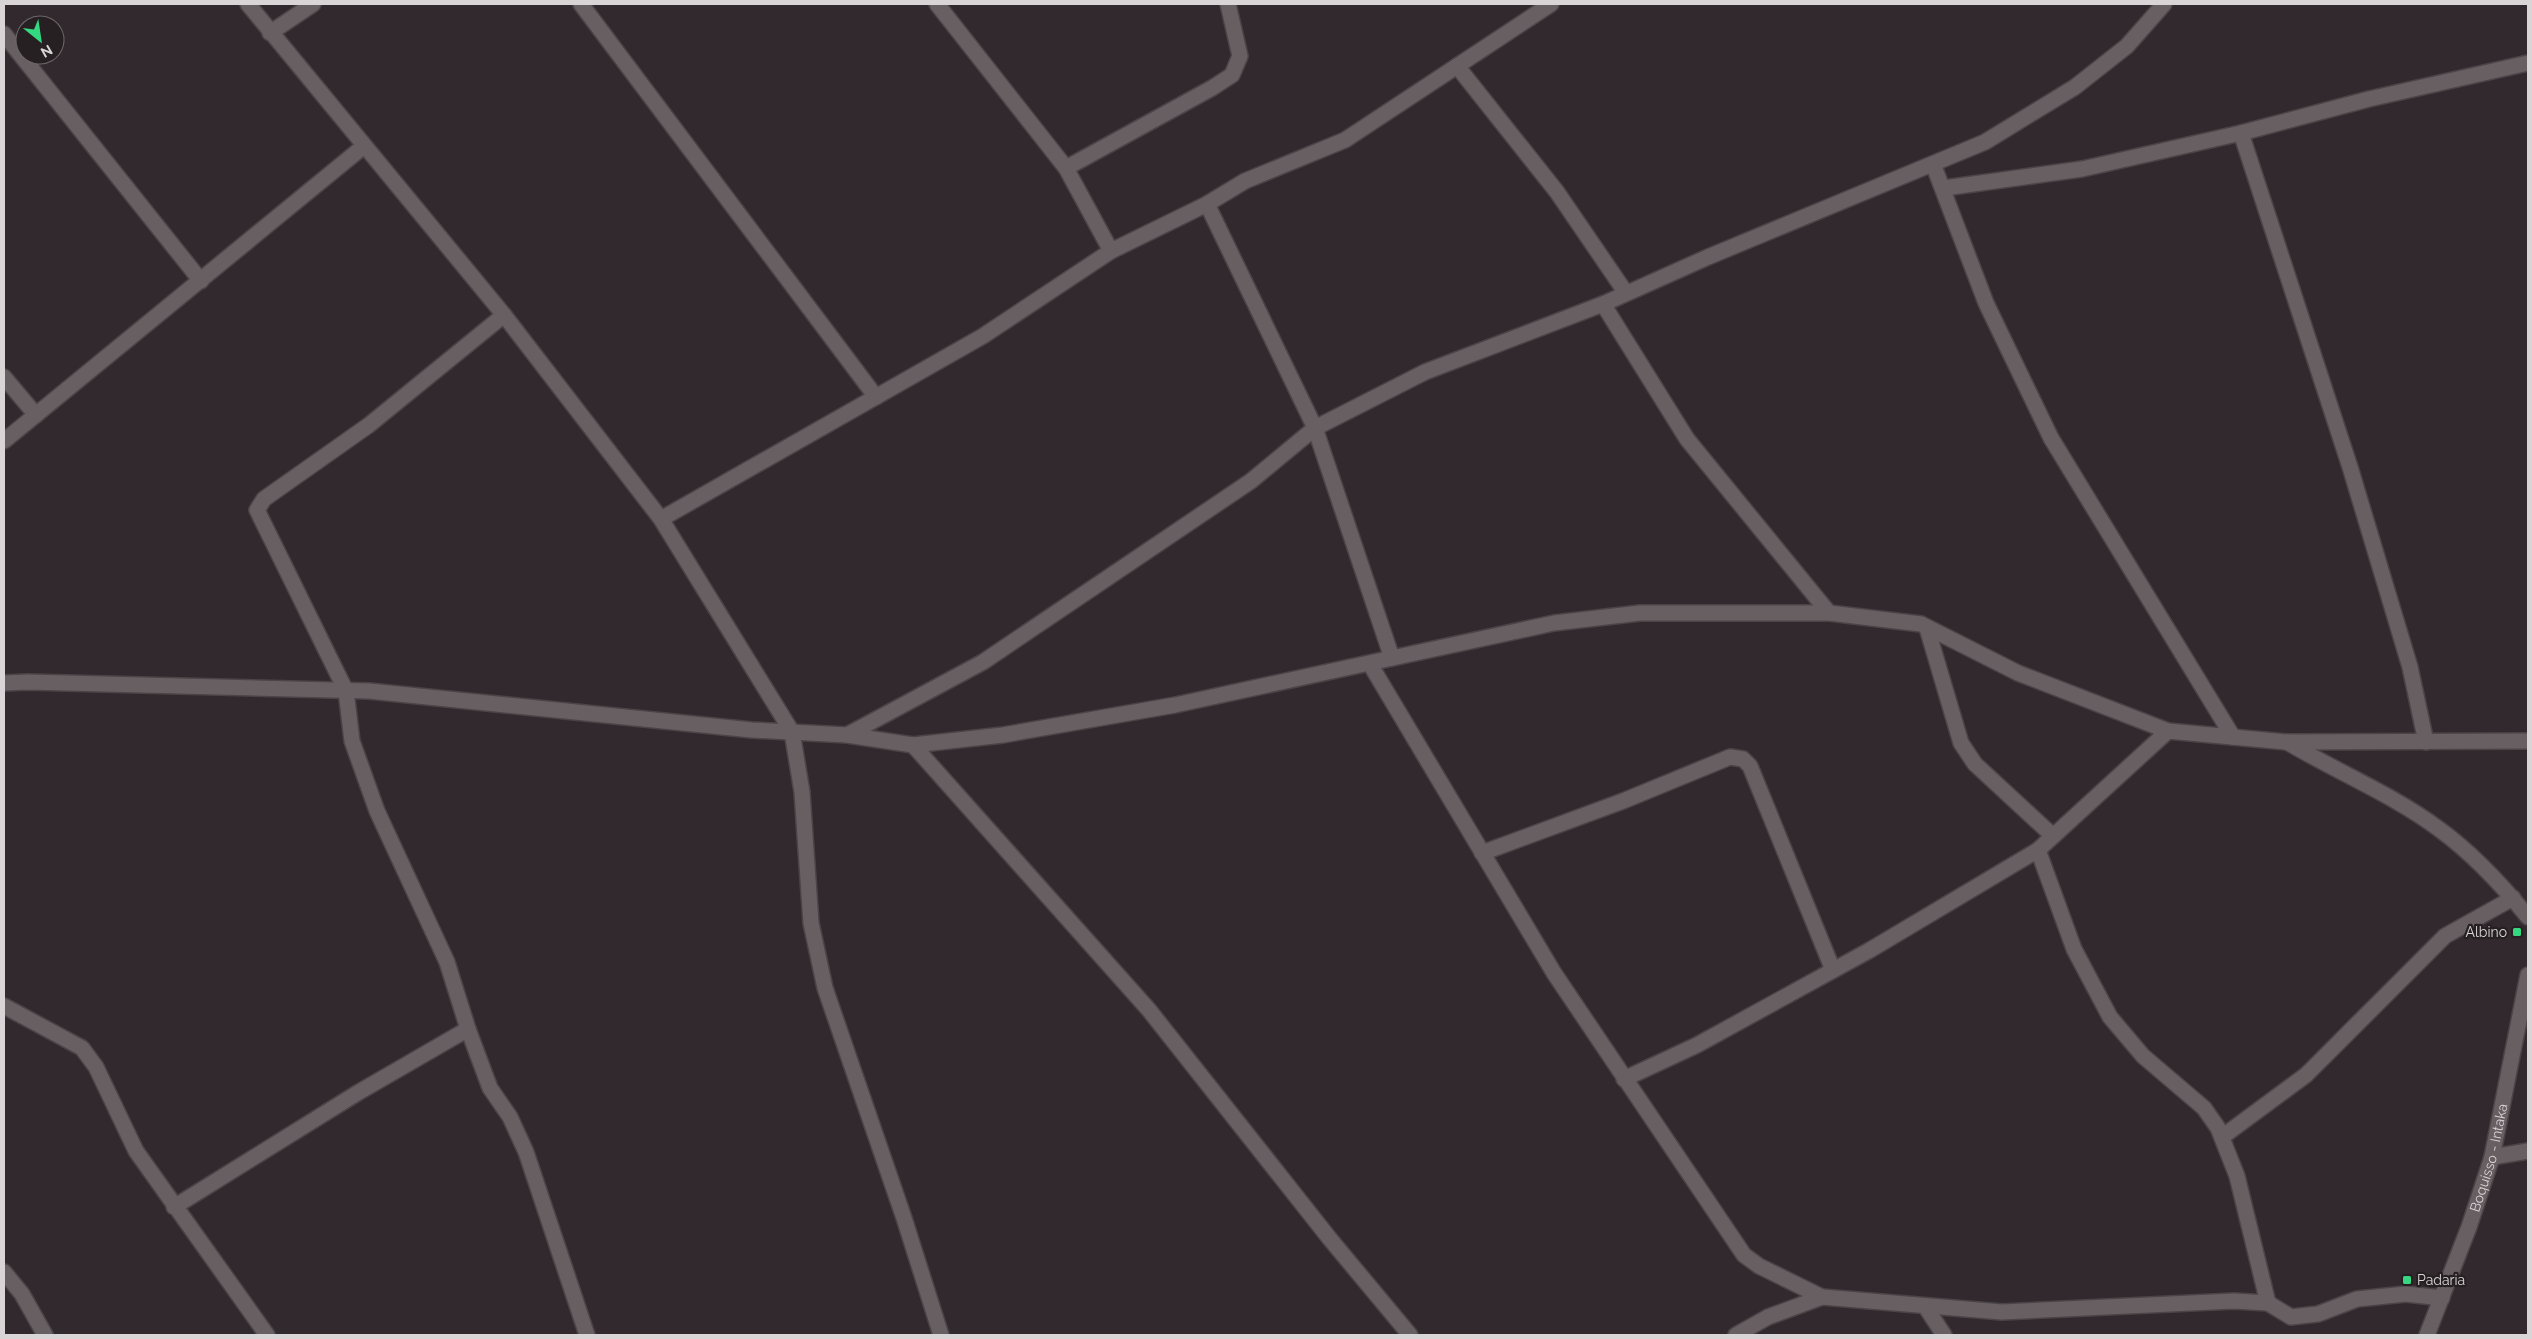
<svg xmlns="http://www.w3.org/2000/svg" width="2532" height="1339" font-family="Raleway,sans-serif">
<rect width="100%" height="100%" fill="#31292d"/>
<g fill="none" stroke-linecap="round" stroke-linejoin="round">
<g stroke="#4a4447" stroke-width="18">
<g id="minor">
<path d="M248,4l256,311 157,204 131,213 10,60 9,131 14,65 79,230 37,117"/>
<path d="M581,4l295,393"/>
<path d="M937,4l129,164 45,83"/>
<path d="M270,33l43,-29"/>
<path d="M4,34l197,247"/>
<path d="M1457,66l100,126 69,101"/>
<path d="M2241,133l109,334 60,200 16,75"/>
<path d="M1933,164l53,139 65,135 182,299"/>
<path d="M1066,168l146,-80 20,-13 8,-19 -12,-52"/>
<path d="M1944,188l138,-19 159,-36 128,-34 159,-36"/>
<path d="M1207,204l108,224 77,230"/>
<path d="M1603,304l84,135 142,174"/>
<path d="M504,315l-135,110 -105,74 -7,11 89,181 6,50 25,70 70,151 21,67 22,59 20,29 16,35 61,183"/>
<path d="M4,377l32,38"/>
<path d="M4,441l360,-295"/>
<path d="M661,519l322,-183 128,-85 96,-47 38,-23 100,-41 206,-136"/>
<path d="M1927,628l34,115 14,21 78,72"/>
<path d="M1370,664l184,309 190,282 15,11 63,31"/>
<path d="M4,683l24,-1 341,9 383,39 95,5 66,10 90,-10 172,-30 379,-82 86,-10h189l92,11 97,49 150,58 118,11 242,-1"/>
<path d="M847,735l136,-73 268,-181 64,-53 110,-56 178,-68 105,-47 277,-115 90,-55 52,-41 37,-42"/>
<path d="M2287,742c50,30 105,52 152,87 33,24 63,56 89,88"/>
<path d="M913,745l236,265 181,229 80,96"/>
<path d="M2038,850l36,99 36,68 33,39 61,52 14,20 19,48 31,127"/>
<path d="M1482,853l141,-52 107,-44 13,2 7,7 83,204"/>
<path d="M4,1006l78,42 14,19 40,84 131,184"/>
<path d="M1624,1079l73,-34 173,-95 168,-100 130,-119"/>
<path d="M2222,1137l84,-62 139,-139 68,-38"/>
<path d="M2492,1157l36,-6"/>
<path d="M174,1207l185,-115 109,-63"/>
<path d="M4,1272l18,22 23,41"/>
<path d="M1925,1306l19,29"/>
<path d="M1736,1335l32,-18 54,-20 180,15 232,-11 34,2 23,14 27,-3 39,-15 49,-5 36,4"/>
<path id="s1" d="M2427,1335l42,-108 23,-70 36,-182"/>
</g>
</g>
<use href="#minor" stroke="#685f63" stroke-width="15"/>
</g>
<g fill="#34d881" stroke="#272023" stroke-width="2">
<rect x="2512" y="927" width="10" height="10" rx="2.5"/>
<rect x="2402" y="1275" width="10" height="10" rx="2.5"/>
</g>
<g text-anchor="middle" stroke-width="4.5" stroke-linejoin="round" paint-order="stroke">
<g font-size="14" fill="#d9d4d6" stroke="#272023" text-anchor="end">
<text x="2507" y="937">Albino</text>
<text x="2417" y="1285" text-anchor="start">Padaria</text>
</g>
<g font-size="14" fill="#d9d4d6" stroke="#272023">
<text dy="5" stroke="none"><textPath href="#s1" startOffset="188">Boquisso - Intaka</textPath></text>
</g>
</g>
<rect width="2532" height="1339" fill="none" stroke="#d9d4d6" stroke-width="10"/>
<g transform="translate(40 40) rotate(150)"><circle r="24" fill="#272023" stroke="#6e686b"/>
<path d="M0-4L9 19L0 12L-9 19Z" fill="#34d881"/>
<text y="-8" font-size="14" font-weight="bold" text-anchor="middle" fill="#d9d4d6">N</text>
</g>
</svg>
